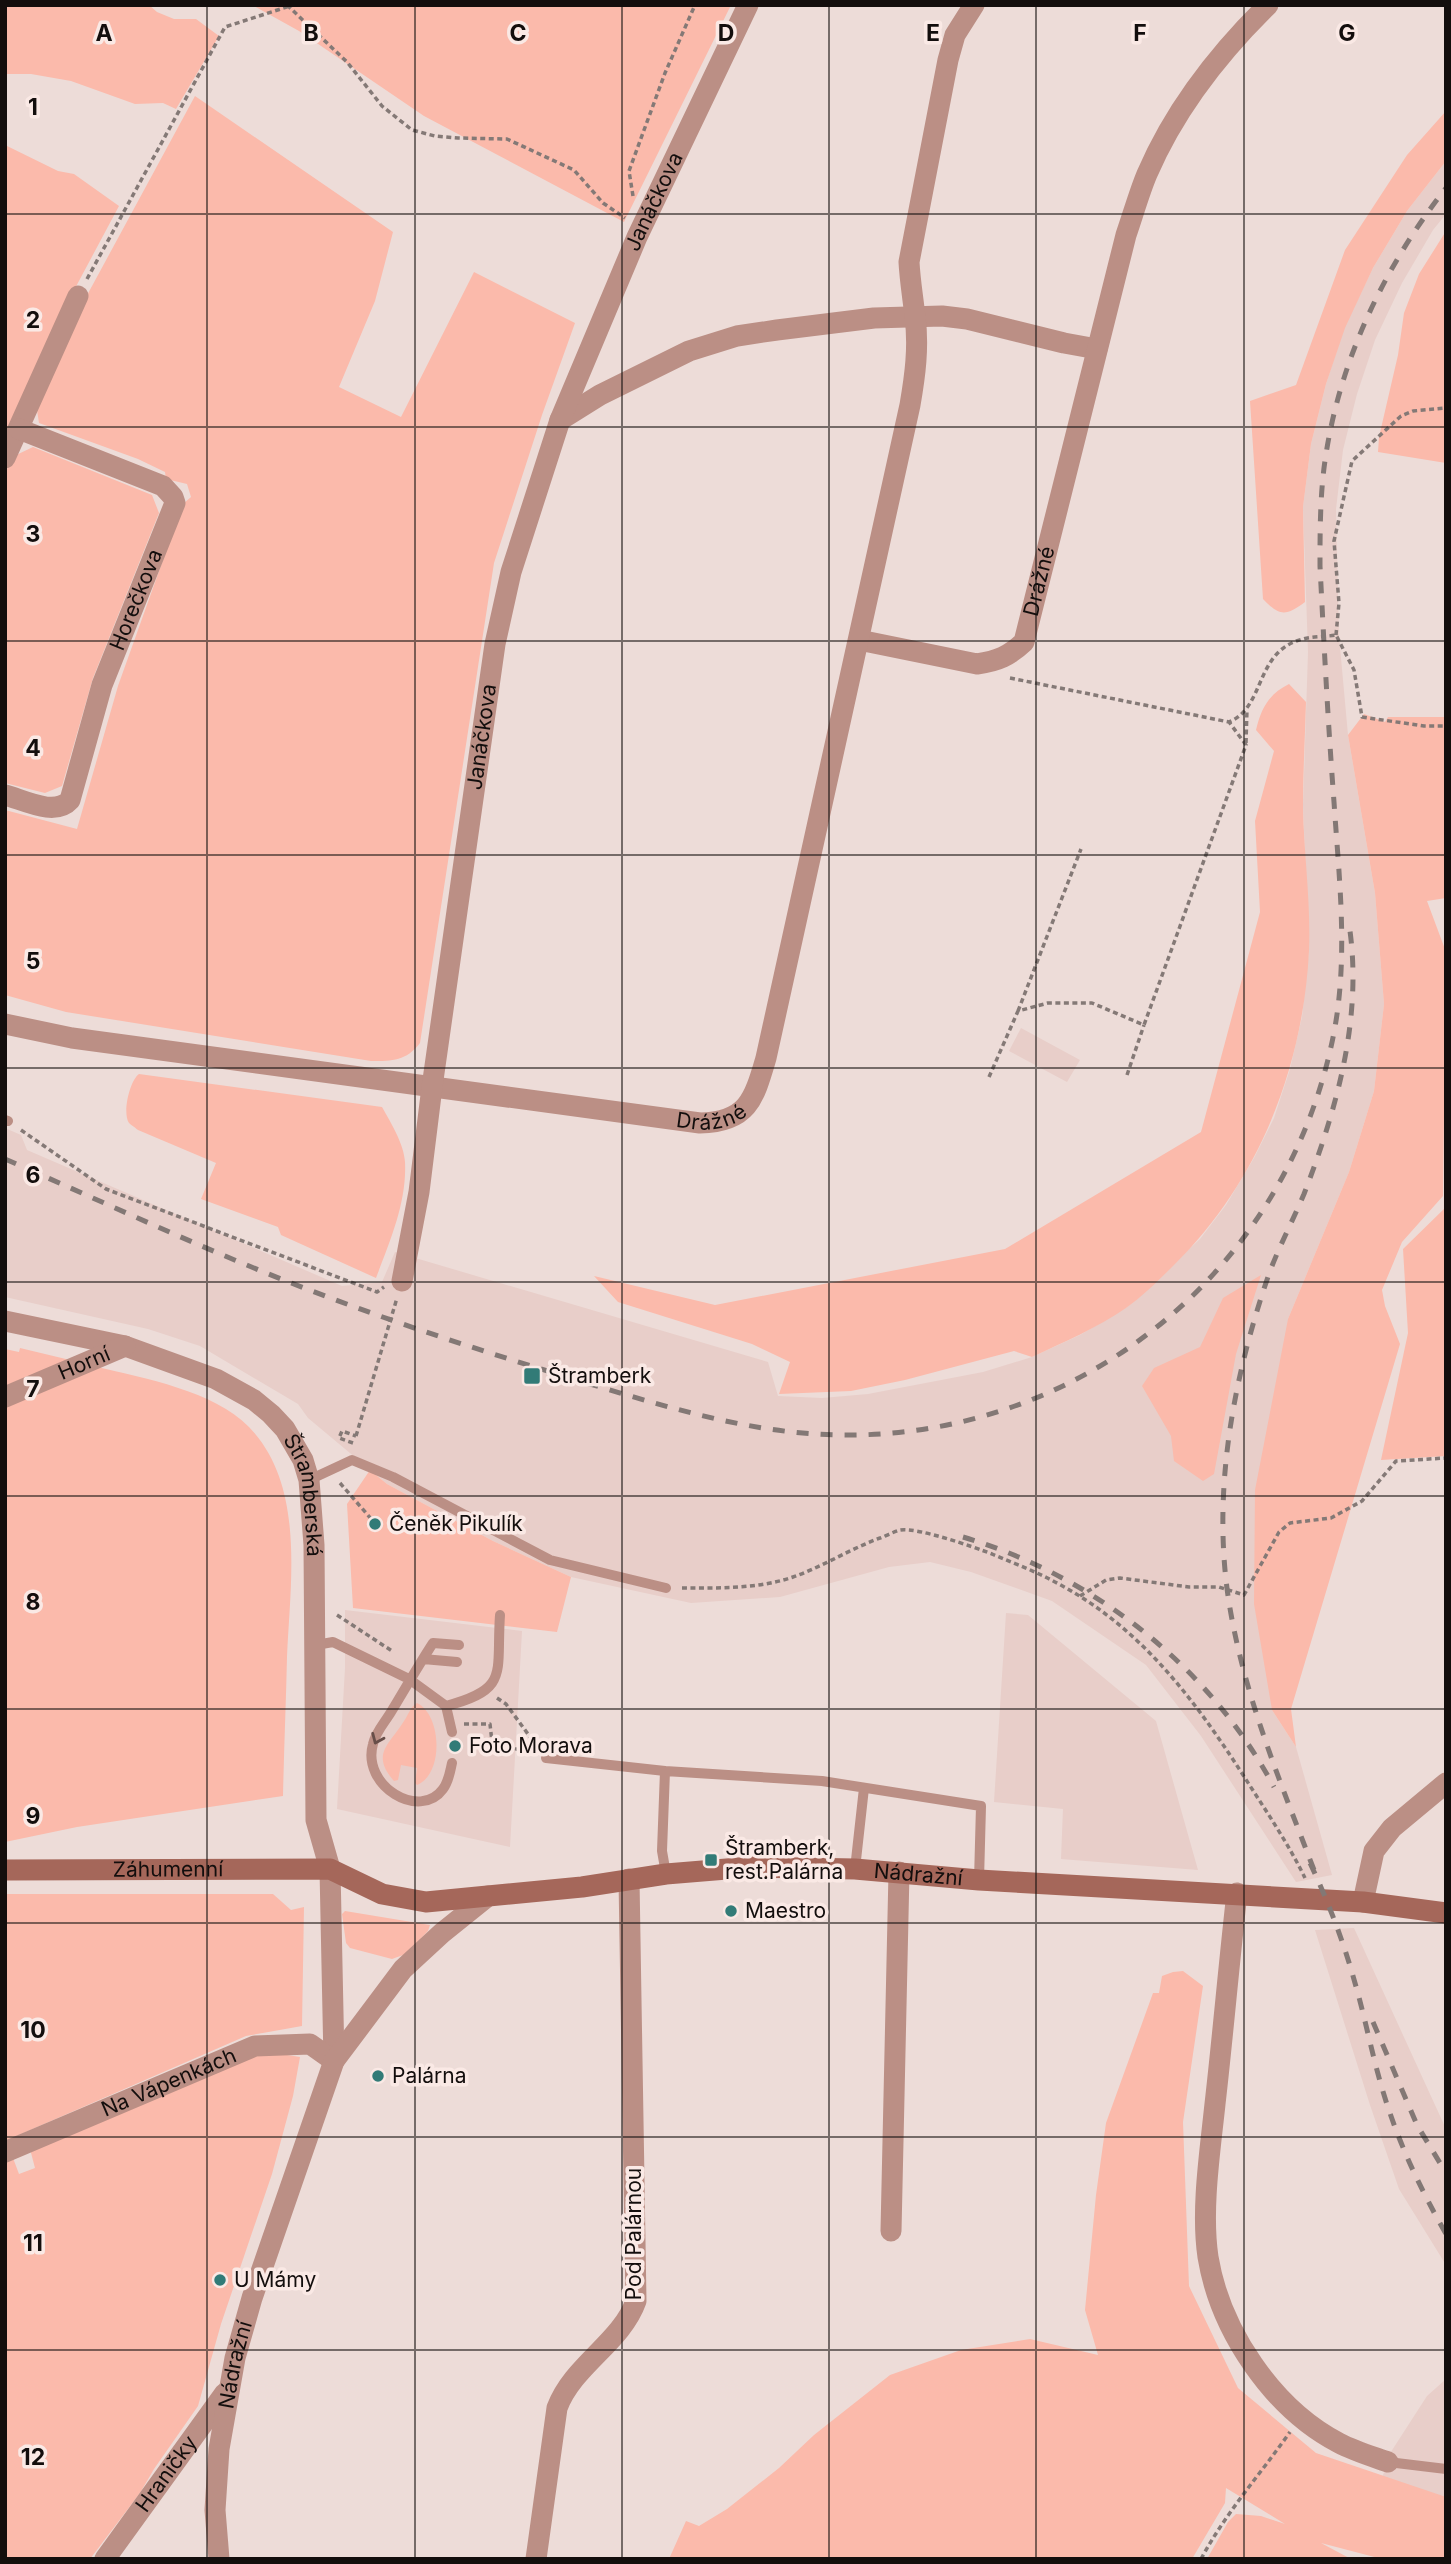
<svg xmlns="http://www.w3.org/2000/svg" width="1451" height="2564" font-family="Inter,sans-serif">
<rect width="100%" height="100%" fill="#eddcd8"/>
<path fill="#e8cec9" d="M1446,161v53l-13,16 -31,53 -27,57 -18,54 -14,56 -7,59 3,127 9,99 27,158 9,111 -10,87 -25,81 -61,147 -16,391 24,37 36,128 -36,7 -95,-146 -55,-71 -94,-64 -81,-29 -41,-10 -41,5 -109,30 -89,6 -120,-26 -78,-36 -106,-57 -79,-66 -10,-14 -98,-58 -52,-17 -143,-32v-169l16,7 6,15 315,136 40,-4 13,-30 373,110 10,34 44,2 46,-4 115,-22 49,-15 48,-22 47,-28 73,-68 26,-34 28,-47 20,-40 16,-49 12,-52 7,-67 -6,-144 5,-154 -5,-145 8,-63 15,-60 18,-56 29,-60 34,-57z
M1021,1028l59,32 -13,22 -58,-31z
M345,1610l177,21 -12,216 -173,-38 8,-141z
M1006,1613l22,2 128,106 42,149 -137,-11 2,-50 -69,-7z
M1354,1928l92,201v136l-47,-76 -29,-84 -55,-175z
M1446,2379v180h-64l-9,-58 15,-39 -1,-4 40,-62z"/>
<path fill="#fbbaab" d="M5,5h144l8,7 17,7h22l23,17 -43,73 -13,-6 -28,1 -64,-23 -40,-7h-26z
M252,5h479l-107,217 -200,-106 -125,-85z
M195,96l198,136 -18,69 -36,86 62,30 73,-145 101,51 -33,92 -48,148 -74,480c-14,18 -27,18 -49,18l-305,-49 -61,-17v-185l72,19 41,-143 65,-182 8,-7 -4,-13 -21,-5 -1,-7 -27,-13 -99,-36 -3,-19 49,-105z
M1446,111v50l-39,50 -34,57 -28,60 -19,56 -15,60 -8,63 2,95c-19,14 -25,15 -42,-3l-13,-198 46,-16 49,-135 62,-95z
M5,145l53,26 16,3 45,32 -47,88 -67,142z
M1446,231v232l-68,-11 1,-15 19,-82 6,-42 15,-39z
M33,447l119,48 7,18 -66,165 -31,108 -17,7 -40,-10v-309l7,-17z
M1289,684l17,18c-1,35 -3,71 -3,106 1,47 8,96 6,143 -6,118 -51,231 -135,314 -15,15 -31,31 -48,43 -29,20 -62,34 -94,49l-18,-6 -109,29 -54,11 -72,3 11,-32 -38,-18 -134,-42 -24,-26 121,29 290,-56 196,-117 59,-220 -5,-91 19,-70 -18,-21c5,-22 13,-36 33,-46z
M1364,714l21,8 3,-5h58v181l-19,3 19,51 -3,244 -41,46 -20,48 3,16 15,38 -109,365 5,38 -24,-37 -18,-106 1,-114 33,-171 61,-147 25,-81 10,-87 -9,-111 -27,-158z
M139,1074l243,33c9,16 22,37 23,55 2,40 -15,79 -29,116l-95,-43 -3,-8 -77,-28 15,-36 -78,-33c-1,-1 -8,-6 -9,-7 -7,-10 1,-43 10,-49z
M1446,1207v249l-65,4 27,-127 -5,-84z
M1261,1275l-25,79 -22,120 -11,7 -29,-20 -3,-25 -29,-50 12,-18 46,-21 23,-49z
M20,1348l50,12 -65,26v-37l14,3z
M97,1367c47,11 117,24 152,60 57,59 41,156 38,230 -1,46 -3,92 -4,139l-206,31 -72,15v-436z
M370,1470l17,14 106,57 78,36 -14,55 -204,-24 -6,-104z
M417,1703c25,12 27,71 0,82l-2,-2 2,-15 -16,-3 -3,15 -4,1c-24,-27 -4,-37 10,-60 5,-7 6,-14 13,-18z
M5,1894h268l18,16 13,-3 -2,119 -56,10 -241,105z
M345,1911l85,14 -2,6 -22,23 -14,5 -42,-11 -4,-5 -4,-29z
M1183,1971l20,15 -20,136 6,164 49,102 78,65 130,44v62h-64l-61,-16 30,16h-144l21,-37 8,-8 25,2 24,8 -59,-36 -1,15 -33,56h-523l17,-38 13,5 28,-17 52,-41 35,-33 76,-60 71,-25 69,-11 68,16 -13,-45 11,-115 10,-72 47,-130h6l3,-17 11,-4z
M256,2050l44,7 -7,39 -21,78 -51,150 -23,82 -44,63 -14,24 -50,66h-85v-397l8,-4 6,16 16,-6 -5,-19z"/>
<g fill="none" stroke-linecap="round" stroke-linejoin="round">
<path stroke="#847976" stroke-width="3.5" stroke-dasharray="5 3.5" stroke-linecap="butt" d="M287,5l60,57 35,44 30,24 23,6 23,2 49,1 67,31 29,33 22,15
M633,196l-4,-25 36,-98 30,-68
M87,279l138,-252 68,-22
M1336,635l3,-32 -5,-62 18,-80 49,-45 12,-5 33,-3
M1010,678l219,44c37,-15 25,-71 74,-83 10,-3 22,-2 33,-4l18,35 8,47 62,9h22
M1246,743l1,-34
M1018,1011l63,-162
M1127,1075l17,-50
M989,1077l29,-66 30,-8h44l52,22 102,-280 -17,-23
M21,1130l85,59 271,103 7,-5
M353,1443l-14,-5 3,-7 14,5
M340,1483l33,38 5,2 -1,5 -5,-1 1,-6
M682,1588c37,0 76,1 111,-11 29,-10 57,-28 87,-39 6,-2 13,-6 20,-8 17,-3 74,17 92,24 21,9 43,17 63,28 85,44 140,118 190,196 21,33 43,65 60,100
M1080,1596l26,-16 14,-2 69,9h30l25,8 35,-63 11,-9 41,-5 31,-17 34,-40 50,-3
M337,1615l55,36
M497,1698l9,6 30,41
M464,1724h26l2,18 38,11
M1201,2559c26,-48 58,-83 89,-127"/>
<path stroke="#bb8f85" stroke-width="10" d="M5,1120l3,1
M309,1480l43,-20 41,17 157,83 116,28
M316,1645l17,-3 76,37 37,27 6,26
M423,1659l34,3
M446,1706c64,-17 50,-32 54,-91
M546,1758l119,13 -3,80 4,23
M452,1763c-2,9 -3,18 -9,26 -23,32 -82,-3 -70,-45 2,-11 12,-22 18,-32 14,-23 27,-46 42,-69l26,2
M665,1771l157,10 159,25 -2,74
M855,1869l9,-81
M1388,2462l58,7"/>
<g stroke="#bb8f85" stroke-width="21">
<path d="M560,420l40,-25 89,-44 48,-15 40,-6 97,-12 68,-2 25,3 97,24 33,6"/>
<path d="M5,458l73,-162"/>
<path id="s1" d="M859,640l118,24c21,-3 32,-8 47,-22l102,-407c7,-20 13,-42 21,-61 28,-65 71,-120 121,-169"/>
<path id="s2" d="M5,795c19,5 50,22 65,5l32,-115 73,-182 -2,-6 -10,-11 -144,-57"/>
<path id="s3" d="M5,1024l67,14 628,85c48,-1 54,-24 66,-65l144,-653c5,-29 9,-58 5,-88 -2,-19 -5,-36 -6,-55l39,-202 7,-25 19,-30"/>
<path id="s4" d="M402,1281l17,-89 13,-105 63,-443 16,-72 49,-152 77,-183 111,-232"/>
<path id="s5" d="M5,1321l120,25 91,33 38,21 17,14 14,15 18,31 6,20 5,65 2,275 14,49 4,192"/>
<path id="s6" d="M5,1397l120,-51"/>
<path d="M1237,1893c-8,70 -14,141 -22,211 -5,48 -14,106 -7,153 12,73 64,151 131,186 15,8 32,13 49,19"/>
<path d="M1363,1902l11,-51 18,-23 54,-45"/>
<path id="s7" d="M5,2152l250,-106 55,-2 24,17"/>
<path d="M891,2231l8,-359"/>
<path id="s8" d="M105,2559l120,-166"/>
<path id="s9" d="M219,2559l-4,-49 4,-61 16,-91 17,-60 82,-237 69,-92 39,-36 46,-37"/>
<path d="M536,2559l21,-151c16,-43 64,-65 79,-107l-7,-422"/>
</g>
<path stroke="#a5675a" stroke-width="21" id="s10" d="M5,1870l325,-1 52,25 44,8 156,-15 84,-13 85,-7 104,2 124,11 384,22 83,11"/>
<path stroke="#837875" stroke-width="5" stroke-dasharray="12 12" stroke-linecap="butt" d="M5,1159c110,48 219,100 331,141 80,30 162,56 244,81 84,25 171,53 260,54 129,2 252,-46 346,-133 78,-73 130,-170 149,-275 13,-75 4,-150 -1,-225 -6,-79 -10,-157 -14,-236 0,-39 0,-79 7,-118 16,-95 60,-185 119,-260
M963,1537c131,39 247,130 311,250
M1310,1863c18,38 34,80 45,120 11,38 18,77 30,115 15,48 36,92 61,136
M1314,1870c-32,-84 -67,-167 -83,-256 -21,-114 1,-234 39,-343 10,-26 23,-51 34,-77 32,-83 58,-173 46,-263
M1373,2022l44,103 29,48"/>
<path stroke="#847976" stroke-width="3.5" stroke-dasharray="5 3.5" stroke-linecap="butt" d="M356,1436l41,-138"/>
</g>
<defs><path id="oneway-chevron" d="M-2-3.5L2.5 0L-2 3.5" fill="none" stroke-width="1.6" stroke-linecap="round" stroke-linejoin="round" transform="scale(1.75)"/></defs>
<use stroke="#674e49" href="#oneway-chevron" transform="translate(377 1739) rotate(113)"/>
<path fill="none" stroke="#130e0d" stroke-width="2" stroke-opacity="0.55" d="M207,5v2554M415,5v2554M622,5v2554M829,5v2554M1036,5v2554M1244,5v2554M5,214h1441M5,427h1441M5,641h1441M5,855h1441M5,1068h1441M5,1282h1441M5,1496h1441M5,1709h1441M5,1923h1441M5,2137h1441M5,2350h1441"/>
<g fill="#327b77" stroke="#fae9e5" stroke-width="2.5">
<rect x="523" y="1367" width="18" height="18" rx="3.5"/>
<circle cx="375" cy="1524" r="7"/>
<circle cx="455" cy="1746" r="7"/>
<rect x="704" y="1853" width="14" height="14" rx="3.5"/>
<circle cx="731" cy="1911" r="7"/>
<circle cx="378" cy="2076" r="7"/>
<circle cx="220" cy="2280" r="7"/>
</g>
<g text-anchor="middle" stroke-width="7" stroke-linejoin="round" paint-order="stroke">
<g font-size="21" fill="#130e0d" stroke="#fae9e5">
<text dy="7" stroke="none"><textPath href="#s4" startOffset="1115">Janáčkova</textPath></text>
<text dy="7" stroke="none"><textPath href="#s1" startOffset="236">Drážné</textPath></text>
<text dy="7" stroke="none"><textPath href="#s2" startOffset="280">Horečkova</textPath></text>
<text dy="7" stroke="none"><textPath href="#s4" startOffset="550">Janáčkova</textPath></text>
<text dy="7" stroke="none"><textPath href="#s3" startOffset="714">Drážné</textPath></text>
<text dy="7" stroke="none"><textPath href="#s6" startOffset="86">Horní</textPath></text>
<text dy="7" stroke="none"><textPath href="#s5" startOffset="376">Štramberská</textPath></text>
<text dy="7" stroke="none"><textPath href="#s10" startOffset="163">Záhumenní</textPath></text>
<text dy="7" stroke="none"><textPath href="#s10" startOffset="922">Nádražní</textPath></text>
<text dy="7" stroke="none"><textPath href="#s7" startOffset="178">Na Vápenkách</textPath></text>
<text transform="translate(634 2234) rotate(-90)" y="7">Pod Palárnou</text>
<text dy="7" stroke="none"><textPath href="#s9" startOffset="196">Nádražní</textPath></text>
<text dy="7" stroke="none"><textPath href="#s8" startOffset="105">Hraničky</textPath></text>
</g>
<g font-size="21" fill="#130e0d" stroke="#fae9e5" text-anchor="start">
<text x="548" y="1383">Štramberk</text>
<text x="389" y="1531">Čeněk Pikulík</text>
<text x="469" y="1753">Foto Morava</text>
<text x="725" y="1855">Štramberk,<tspan x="725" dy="24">rest.Palárna</tspan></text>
<text x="745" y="1918">Maestro</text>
<text x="392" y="2083">Palárna</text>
<text x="234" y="2287">U Mámy</text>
</g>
</g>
<g font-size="23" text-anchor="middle" font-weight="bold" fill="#130e0d" stroke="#fae9e5" stroke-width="7" stroke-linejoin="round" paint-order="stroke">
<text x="104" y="41">A</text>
<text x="311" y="41">B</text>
<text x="518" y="41">C</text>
<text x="726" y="41">D</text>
<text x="933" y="41">E</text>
<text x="1140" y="41">F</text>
<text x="1347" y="41">G</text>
<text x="33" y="115">1</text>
<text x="33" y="328">2</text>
<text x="33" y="542">3</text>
<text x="33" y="756">4</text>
<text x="33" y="969">5</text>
<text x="33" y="1183">6</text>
<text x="33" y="1397">7</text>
<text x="33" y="1610">8</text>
<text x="33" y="1824">9</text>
<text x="33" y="2038">10</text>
<text x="33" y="2251">11</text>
<text x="33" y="2465">12</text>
</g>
<rect width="1451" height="2564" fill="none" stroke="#130e0d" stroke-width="14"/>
</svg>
